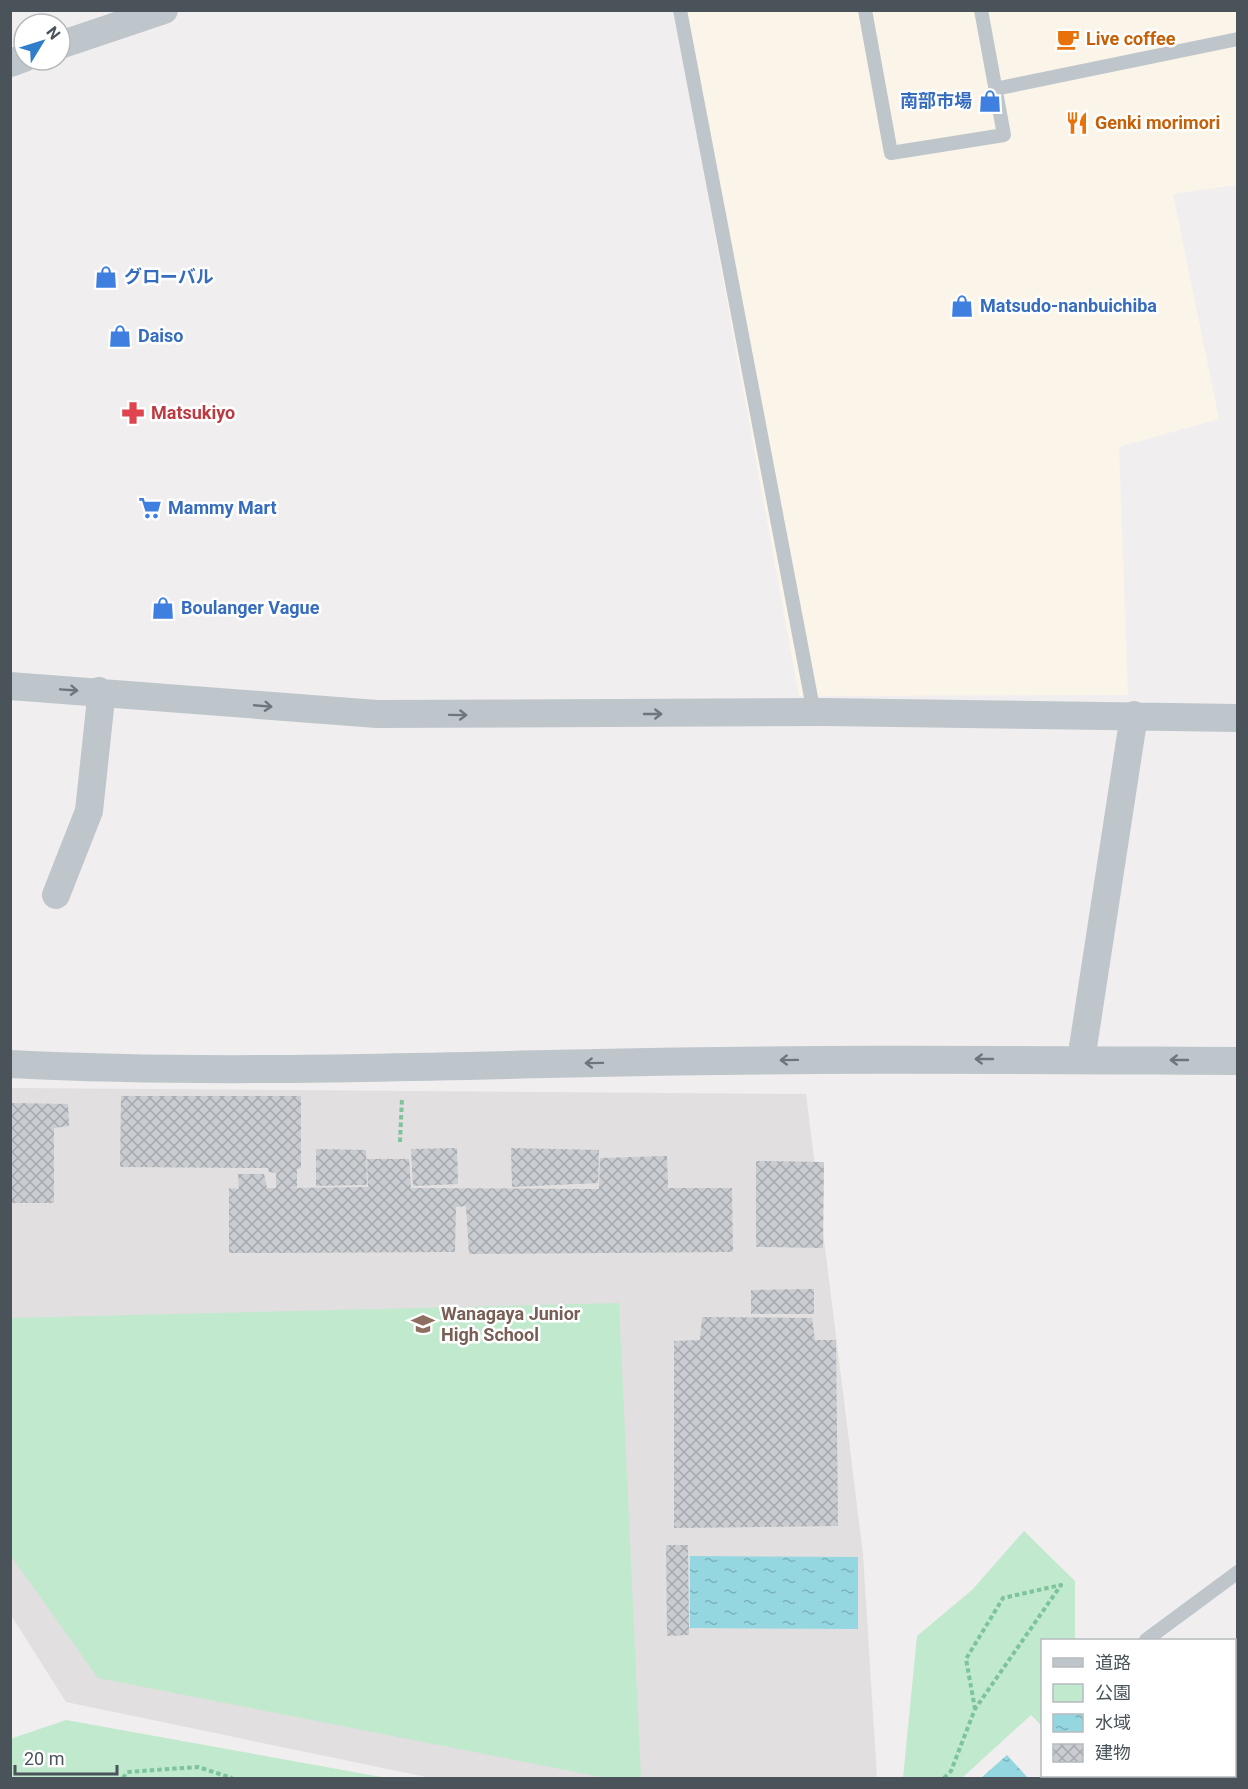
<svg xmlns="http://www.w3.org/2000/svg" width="1248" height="1789" font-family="Roboto,'Noto Sans JP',sans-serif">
<defs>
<pattern id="water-ripples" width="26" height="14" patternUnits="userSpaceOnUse" patternTransform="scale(1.5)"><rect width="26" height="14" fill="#94d7e1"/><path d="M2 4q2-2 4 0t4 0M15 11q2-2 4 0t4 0" fill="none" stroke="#7bb1b9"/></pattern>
<pattern id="building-cross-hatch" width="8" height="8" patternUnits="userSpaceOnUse" patternTransform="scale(1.5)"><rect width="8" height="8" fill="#c9ccd0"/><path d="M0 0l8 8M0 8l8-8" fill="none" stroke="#a5a8ac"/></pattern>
</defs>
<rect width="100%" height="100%" fill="#f1eeef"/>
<path fill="#faf4e9" d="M674,11h563v174l-64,9 46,225 -100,28 9,248 -329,1z"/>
<path fill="#e1dfe0" d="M11,1088l795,6 57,460 14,224h-446l-365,-76 -55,-87z"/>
<path fill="#c1e9ce" d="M619,1303l22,475h-35l-508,-100 -87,-122v-238z
M1024,1531l51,50v59h-33v86l-11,-11 -69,63h-59l14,-142 55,-46z
M66,1720l321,58h-376l-1,-39z"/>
<path fill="url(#water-ripples)" d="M690,1556l168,1v72l-168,-1z
M1007,1755l21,23h-47z"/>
<path fill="url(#building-cross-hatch)" d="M121,1096h180v72l-4,1v18l-7,1 78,-1 -1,-28h42l2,29 188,1 1,-31 67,-2 1,32h64l1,64 -264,2 -3,-48 -10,1 -1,45 -226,1v-65l10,1 -1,-15h26l3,14h9v-15l-7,-1 -1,-4 -148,-1z
M10,1103l58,1 1,22 -15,2v75h-44z
M457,1148l1,36 -45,2 -2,-37z
M511,1148l88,2 -1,33 -86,4z
M316,1149l50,1 1,35 -51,1z
M756,1161l68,1 -1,86 -67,-1z
M814,1289v25h-63v-24z
M702,1317l110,1 3,22h21l2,186 -164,2v-187l26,-1z
M666,1545h22l1,90 -22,1z
M1238,1648v33l-4,-4v-27z
M1234,1703l4,3v72h-126l3,-2h119z"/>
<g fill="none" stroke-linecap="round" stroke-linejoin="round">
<path stroke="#7dc39c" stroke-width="4" stroke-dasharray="4.5 3" stroke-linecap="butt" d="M400,1142l2,-44
M123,1778l4,-6 71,-5 34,11
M944,1778l7,-7 24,-62 86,-124 -58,13 -37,61 9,50"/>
<path stroke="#bec6cc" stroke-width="14" d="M680,10l134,703
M865,10l26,143 113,-18 -23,-125
M995,89l243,-50
M1146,1640l92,-68"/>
<path stroke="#bec6cc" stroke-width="28" d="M60,45l104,-35
M10,63l14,-5
M10,686l367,28 447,-2 414,6
M56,895l33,-84 11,-103 -1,-17
M1081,1060l53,-345
M10,1064c196,10 391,3 586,-1 214,-5 428,-3 642,-2"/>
</g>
<defs><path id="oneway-shaft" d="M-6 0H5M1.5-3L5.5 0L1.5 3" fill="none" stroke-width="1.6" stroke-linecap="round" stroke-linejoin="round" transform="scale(1.5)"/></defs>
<g stroke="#6c767c">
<use href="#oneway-shaft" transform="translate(69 690) rotate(4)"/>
<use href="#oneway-shaft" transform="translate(263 706) rotate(5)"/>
<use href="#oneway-shaft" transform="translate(653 714)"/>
<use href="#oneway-shaft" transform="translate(458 715) rotate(1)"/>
<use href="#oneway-shaft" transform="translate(984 1059) rotate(-180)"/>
<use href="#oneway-shaft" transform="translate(789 1060) rotate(179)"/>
<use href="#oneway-shaft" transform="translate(1179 1060) rotate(-180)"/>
<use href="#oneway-shaft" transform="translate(594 1063) rotate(179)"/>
</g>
<defs>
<g id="cafe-bare" transform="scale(1.8)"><path d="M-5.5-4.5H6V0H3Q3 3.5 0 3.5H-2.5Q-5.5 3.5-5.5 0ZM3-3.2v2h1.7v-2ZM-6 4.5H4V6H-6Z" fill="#e8710a" stroke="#fff" stroke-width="2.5" paint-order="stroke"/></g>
<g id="shop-bare" transform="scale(1.8)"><path d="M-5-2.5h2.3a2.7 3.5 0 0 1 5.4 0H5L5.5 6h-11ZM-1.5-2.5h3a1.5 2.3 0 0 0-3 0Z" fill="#3f7fe0" stroke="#fff" stroke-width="2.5" paint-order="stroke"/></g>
<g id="restaurant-bare" transform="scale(1.8)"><path d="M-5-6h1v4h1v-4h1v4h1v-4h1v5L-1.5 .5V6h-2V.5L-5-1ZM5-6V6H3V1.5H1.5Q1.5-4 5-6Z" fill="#e8710a" stroke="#fff" stroke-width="2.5" paint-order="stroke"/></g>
<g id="pharmacy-bare" transform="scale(1.8)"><path d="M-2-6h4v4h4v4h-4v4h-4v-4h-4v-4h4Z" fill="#e0444e" stroke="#fff" stroke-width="2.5" paint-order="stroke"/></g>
<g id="supermarket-bare" transform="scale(1.8)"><path d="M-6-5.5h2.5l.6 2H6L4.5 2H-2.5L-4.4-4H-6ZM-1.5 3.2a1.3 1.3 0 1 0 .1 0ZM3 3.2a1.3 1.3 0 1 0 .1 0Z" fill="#3f7fe0" stroke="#fff" stroke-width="2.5" paint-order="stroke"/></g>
<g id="school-bare" transform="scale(1.8)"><path d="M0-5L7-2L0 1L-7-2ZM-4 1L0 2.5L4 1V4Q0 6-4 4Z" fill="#8d6e63" stroke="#fff" stroke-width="2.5" paint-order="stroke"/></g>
</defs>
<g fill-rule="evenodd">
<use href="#cafe-bare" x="1068" y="39"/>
<use href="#shop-bare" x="990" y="101"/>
<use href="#restaurant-bare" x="1077" y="123"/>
<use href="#shop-bare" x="106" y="277"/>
<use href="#shop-bare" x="962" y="306"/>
<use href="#shop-bare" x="120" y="336"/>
<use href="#pharmacy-bare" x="133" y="413"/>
<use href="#supermarket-bare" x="150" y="508"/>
<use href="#shop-bare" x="163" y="608"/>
<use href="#school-bare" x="423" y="1324"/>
</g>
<g text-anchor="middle" stroke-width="5" stroke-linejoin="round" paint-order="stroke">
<g font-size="18" font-weight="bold" fill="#c56008" stroke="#fff" text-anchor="start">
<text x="1086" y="45">Live coffee</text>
<text x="1095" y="129">Genki morimori</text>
</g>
<g font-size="18" font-weight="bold" fill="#366cbe" stroke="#fff" text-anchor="start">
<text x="972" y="107" text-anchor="end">南部市場</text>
<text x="124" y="283">グローバル</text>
<text x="980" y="312">Matsudo-nanbuichiba</text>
<text x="138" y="342">Daiso</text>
<text x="168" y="514">Mammy Mart</text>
<text x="181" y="614">Boulanger Vague</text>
</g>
<g font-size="18" font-weight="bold" fill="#be3a42" stroke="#fff" text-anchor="start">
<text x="151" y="419">Matsukiyo</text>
</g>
<g font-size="18" font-weight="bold" fill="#785e54" stroke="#fff" text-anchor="start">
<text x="441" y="1320">Wanagaya Junior<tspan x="441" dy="21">High School</tspan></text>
</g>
</g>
<rect width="1248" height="1789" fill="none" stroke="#495359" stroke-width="24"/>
<rect x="1041" y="1639" width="195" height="138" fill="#ffffff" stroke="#b6babd" stroke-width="1.5"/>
<rect x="1053" y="1658" width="30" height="9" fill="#bec6cc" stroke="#b6babd" stroke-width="1.5"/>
<text x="1095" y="1669" font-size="18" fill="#495359">道路</text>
<rect x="1053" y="1684" width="30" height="18" fill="#c1e9ce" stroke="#b6babd" stroke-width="1.5"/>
<text x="1095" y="1699" font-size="18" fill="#495359">公園</text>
<rect x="1053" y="1714" width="30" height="18" fill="url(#water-ripples)" stroke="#b6babd" stroke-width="1.5"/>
<text x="1095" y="1729" font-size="18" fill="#495359">水域</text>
<rect x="1053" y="1744" width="30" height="18" fill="url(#building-cross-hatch)" stroke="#b6babd" stroke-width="1.5"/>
<text x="1095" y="1759" font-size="18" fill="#495359">建物</text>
<g transform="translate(42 42) rotate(52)"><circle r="28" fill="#ffffff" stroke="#b6babd" stroke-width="1.5"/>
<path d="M0-4.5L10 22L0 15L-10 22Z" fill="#2e7ecb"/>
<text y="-9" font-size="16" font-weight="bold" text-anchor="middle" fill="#495359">N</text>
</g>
<path d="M15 1765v9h102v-9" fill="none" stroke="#495359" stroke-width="3"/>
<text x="24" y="1765" font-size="18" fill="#495359" stroke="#ffffff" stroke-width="4.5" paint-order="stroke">20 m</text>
</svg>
